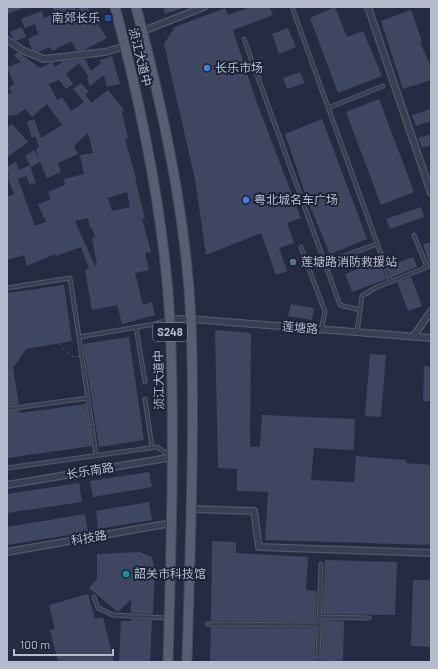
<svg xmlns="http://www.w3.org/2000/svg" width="438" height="669" font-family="Barlow,'Noto Sans SC',sans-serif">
<rect width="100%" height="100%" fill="#252c42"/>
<path fill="#3f4760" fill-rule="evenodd" d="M7,7h17v1l-17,6z
M52,7h22l2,4 6,-4h5l20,31 -23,12 -7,1 -6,-10 -18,10 -3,-4 -12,5 -6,-2 -4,-11 10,-5 -3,-10 -10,4 -4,-9 21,-8 2,7 12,-5z
M163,7h20v1l-18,6z
M251,7h19l3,8 -40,15 21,65 47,123 -14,5 7,20 -15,5 8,23 -11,4 -15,-42 -55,22 -11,-76 -31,-135 11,-17 50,-19 3,7z
M335,7l12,30 16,-6 19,45 -44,17 -28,-75z
M411,10l11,31 -2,1 11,25v13l-28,9 -22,-68z
M22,27l4,10 -10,4 -3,-2 -3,-7z
M288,28l8,19 -17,7 -7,-20z
M18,52l22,16 10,-5 3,-1 2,5 8,-6 22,-2 6,12 10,-8 -1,-3 12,-4 8,28 -13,3 -3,-12 -14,11 -3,-7 2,-2 -10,-14 -13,11 7,10 -7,5 -7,-9 -10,4 8,16 5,-3 9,14 13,-9 -11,-13 8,-6 8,9 -4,2 6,9 17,-13 16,20 -2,2 6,26 -3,1 11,39h-1l10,40 -3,1 9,33 -6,1 4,17 -14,3 8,32 9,-3 3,13 -33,9 -5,-19 -25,5 -7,-40 4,-1 -8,-22 -25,9 -1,-2 -28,12 -3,-11 -17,5v-63l7,-3 -7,-17 2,-1 -2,-9 9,-5 3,8 11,-5 -5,-9 9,-6 5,7 -3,-8 3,-2 -4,-11 -3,2 -5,-16 7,-3 7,19 21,-13 -15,-21 -15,13 -7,-8 -8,6 -10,1v-22l5,-1 -3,-5 5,-4 -7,-17 14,-5 -7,-6zM88,133l5,20 -13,2 4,19 -20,5 1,6 -17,7 3,7 -13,5 8,18 -11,4 -17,-47 8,-3 4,9 6,-2 -6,-17 1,1 9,-5 7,16 14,-6 -3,-9 20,-9 -4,-8zM127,192l3,15 -18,4 -4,-13zM88,218l2,10h2l3,9 -3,1 5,27 -2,1 -20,-45z
M300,72l5,11 -18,6 -4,-11z
M379,99l35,93 -33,13 -35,-93z
M431,109v12l-15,5 -4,-11z
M322,119l45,120 -37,15 -22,-52 -23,-68z
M12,124l16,18 -21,15v-29z
M431,134v11l-9,3 -4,-10z
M421,207l3,10 -34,12 -4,-10z
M431,242v25h-1l-7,-23z
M413,257l4,10 -25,10 -4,-11z
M379,261l8,18 -35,13 -7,-18z
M411,277l11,29 -14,5 -11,-29z
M64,285l8,56 -46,8 -13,19 6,36 -12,2v-113z
M291,304l23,4 -2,12 -24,-4z
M215,330l36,3 -1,114h10l2,-32 93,4 -1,31 -40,-2 -3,32 43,2 2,-26 50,4v3l25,2v80l-166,-5 3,-48 -31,-1v-22l-19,-1z
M129,337l15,103 -45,7 -16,-103z
M370,354l16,1 -5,62 -16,-1z
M424,366l7,1v34h-8z
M86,404l6,42 -85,12v-46l12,-2 1,3z
M149,472l3,15 -59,10 -3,-16z
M79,483l3,19 -75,11v-19z
M149,502l3,18 -54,9 -2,-18z
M85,514l3,18 -81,13v-18z
M212,541l24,1v11l72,4 -2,33 11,1 -1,31 -105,-1z
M140,552l12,5 3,13 -2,44 -22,-1v-14l-13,13 -29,-24 8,-9v-25z
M325,560l72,2 -2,53 -73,-1z
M413,580h18v67l-20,-1z
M88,594l7,25 8,-2 11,45h-56l-8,-32 5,-1 -6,-24z
M131,619l21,1 -2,42h-31l2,-41h10z
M322,620l22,1 -1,41h-22z
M211,627l105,1 -1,34 -105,-1z"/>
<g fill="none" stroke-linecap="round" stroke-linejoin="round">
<g stroke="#515769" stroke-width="5">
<path id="lane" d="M292,7l99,275
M244,39l96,266 20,5
M328,108l55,-22
M301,247l24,65 -4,18
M325,263l52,-19
M7,288l63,-10 9,59 76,-13 14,-4
M136,327l9,55
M357,332l5,-36 13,-8 52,-21 -13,-32
M79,337l17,118
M145,399l7,48
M7,409l81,-11
M7,468l150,-21 14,9
M94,597l4,11 15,7 54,3
M319,617l50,1
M207,624l111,1
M318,662l3,-98"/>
</g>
<g stroke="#515769" stroke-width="8">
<path id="street" d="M368,7l63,186
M143,31l61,-24
M7,40l17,11 20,8 61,-7 21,-6
M170,319h21l240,19
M413,337l18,-26
M7,485l166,-28
M191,509l63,2 5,36 172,6
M7,552l165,-29"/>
</g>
<g stroke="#43485b" stroke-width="11">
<path id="primary" d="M115,7c27,102 49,208 55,313 5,114 1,228 -2,342
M136,7c27,102 50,208 55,313 4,114 -1,228 -4,342"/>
</g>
<use href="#lane" stroke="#393f52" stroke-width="3"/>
<use href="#street" stroke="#393f52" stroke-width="5.5"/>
<use href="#primary" stroke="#575e72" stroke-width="9"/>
<path stroke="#455860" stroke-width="1" stroke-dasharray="3 3" stroke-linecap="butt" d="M59,343l1,3 13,11 12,-1
M88,425l8,-1"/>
</g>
<rect fill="#1a4fb4" stroke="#1e2437" stroke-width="1.5" x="104" y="14" width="8" height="8" rx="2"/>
<g fill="#3f7fe0" stroke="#1e2437" stroke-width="1.5">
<circle cx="207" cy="68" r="4"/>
<circle cx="246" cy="200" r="4"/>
</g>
<circle fill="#5c6f8a" stroke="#1e2437" stroke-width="1.5" cx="293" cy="262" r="4"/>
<circle fill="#0f9aa8" stroke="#1e2437" stroke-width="1.5" cx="126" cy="574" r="4"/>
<g text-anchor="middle" stroke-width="4" stroke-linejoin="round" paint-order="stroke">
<rect fill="#1e2437" stroke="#888e9f" stroke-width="1" x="153" y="323" width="34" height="18" rx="3"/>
<g font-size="11" font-weight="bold" fill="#b6bbcc">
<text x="170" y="336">S248</text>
</g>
<g font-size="12" fill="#b6bbcc" stroke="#1e2437" text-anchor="start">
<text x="100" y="22" text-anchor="end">南郊长乐</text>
<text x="215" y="72">长乐市场</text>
<text x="254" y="204">粤北城名车广场</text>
<text x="301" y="266">莲塘路消防救援站</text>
<text x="134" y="578">韶关市科技馆</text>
</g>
<g font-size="12" fill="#b6bbcc" stroke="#1e2437">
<text transform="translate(140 57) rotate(76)" y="4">浈江大道中</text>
<text transform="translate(300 328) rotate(5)" y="4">莲塘路</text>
<text transform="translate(159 380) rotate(-91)" y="4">浈江大道中</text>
<text transform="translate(90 471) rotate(-9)" y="4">长乐南路</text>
<text transform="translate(89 538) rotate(-10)" y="4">科技路</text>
</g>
</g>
<rect width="438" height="669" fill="none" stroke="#b6bbcc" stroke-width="16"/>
<path d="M14 649v6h99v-6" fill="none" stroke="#b6bbcc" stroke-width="2"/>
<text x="20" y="649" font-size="12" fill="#b6bbcc" stroke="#1e2437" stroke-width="3" paint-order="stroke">100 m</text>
</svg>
